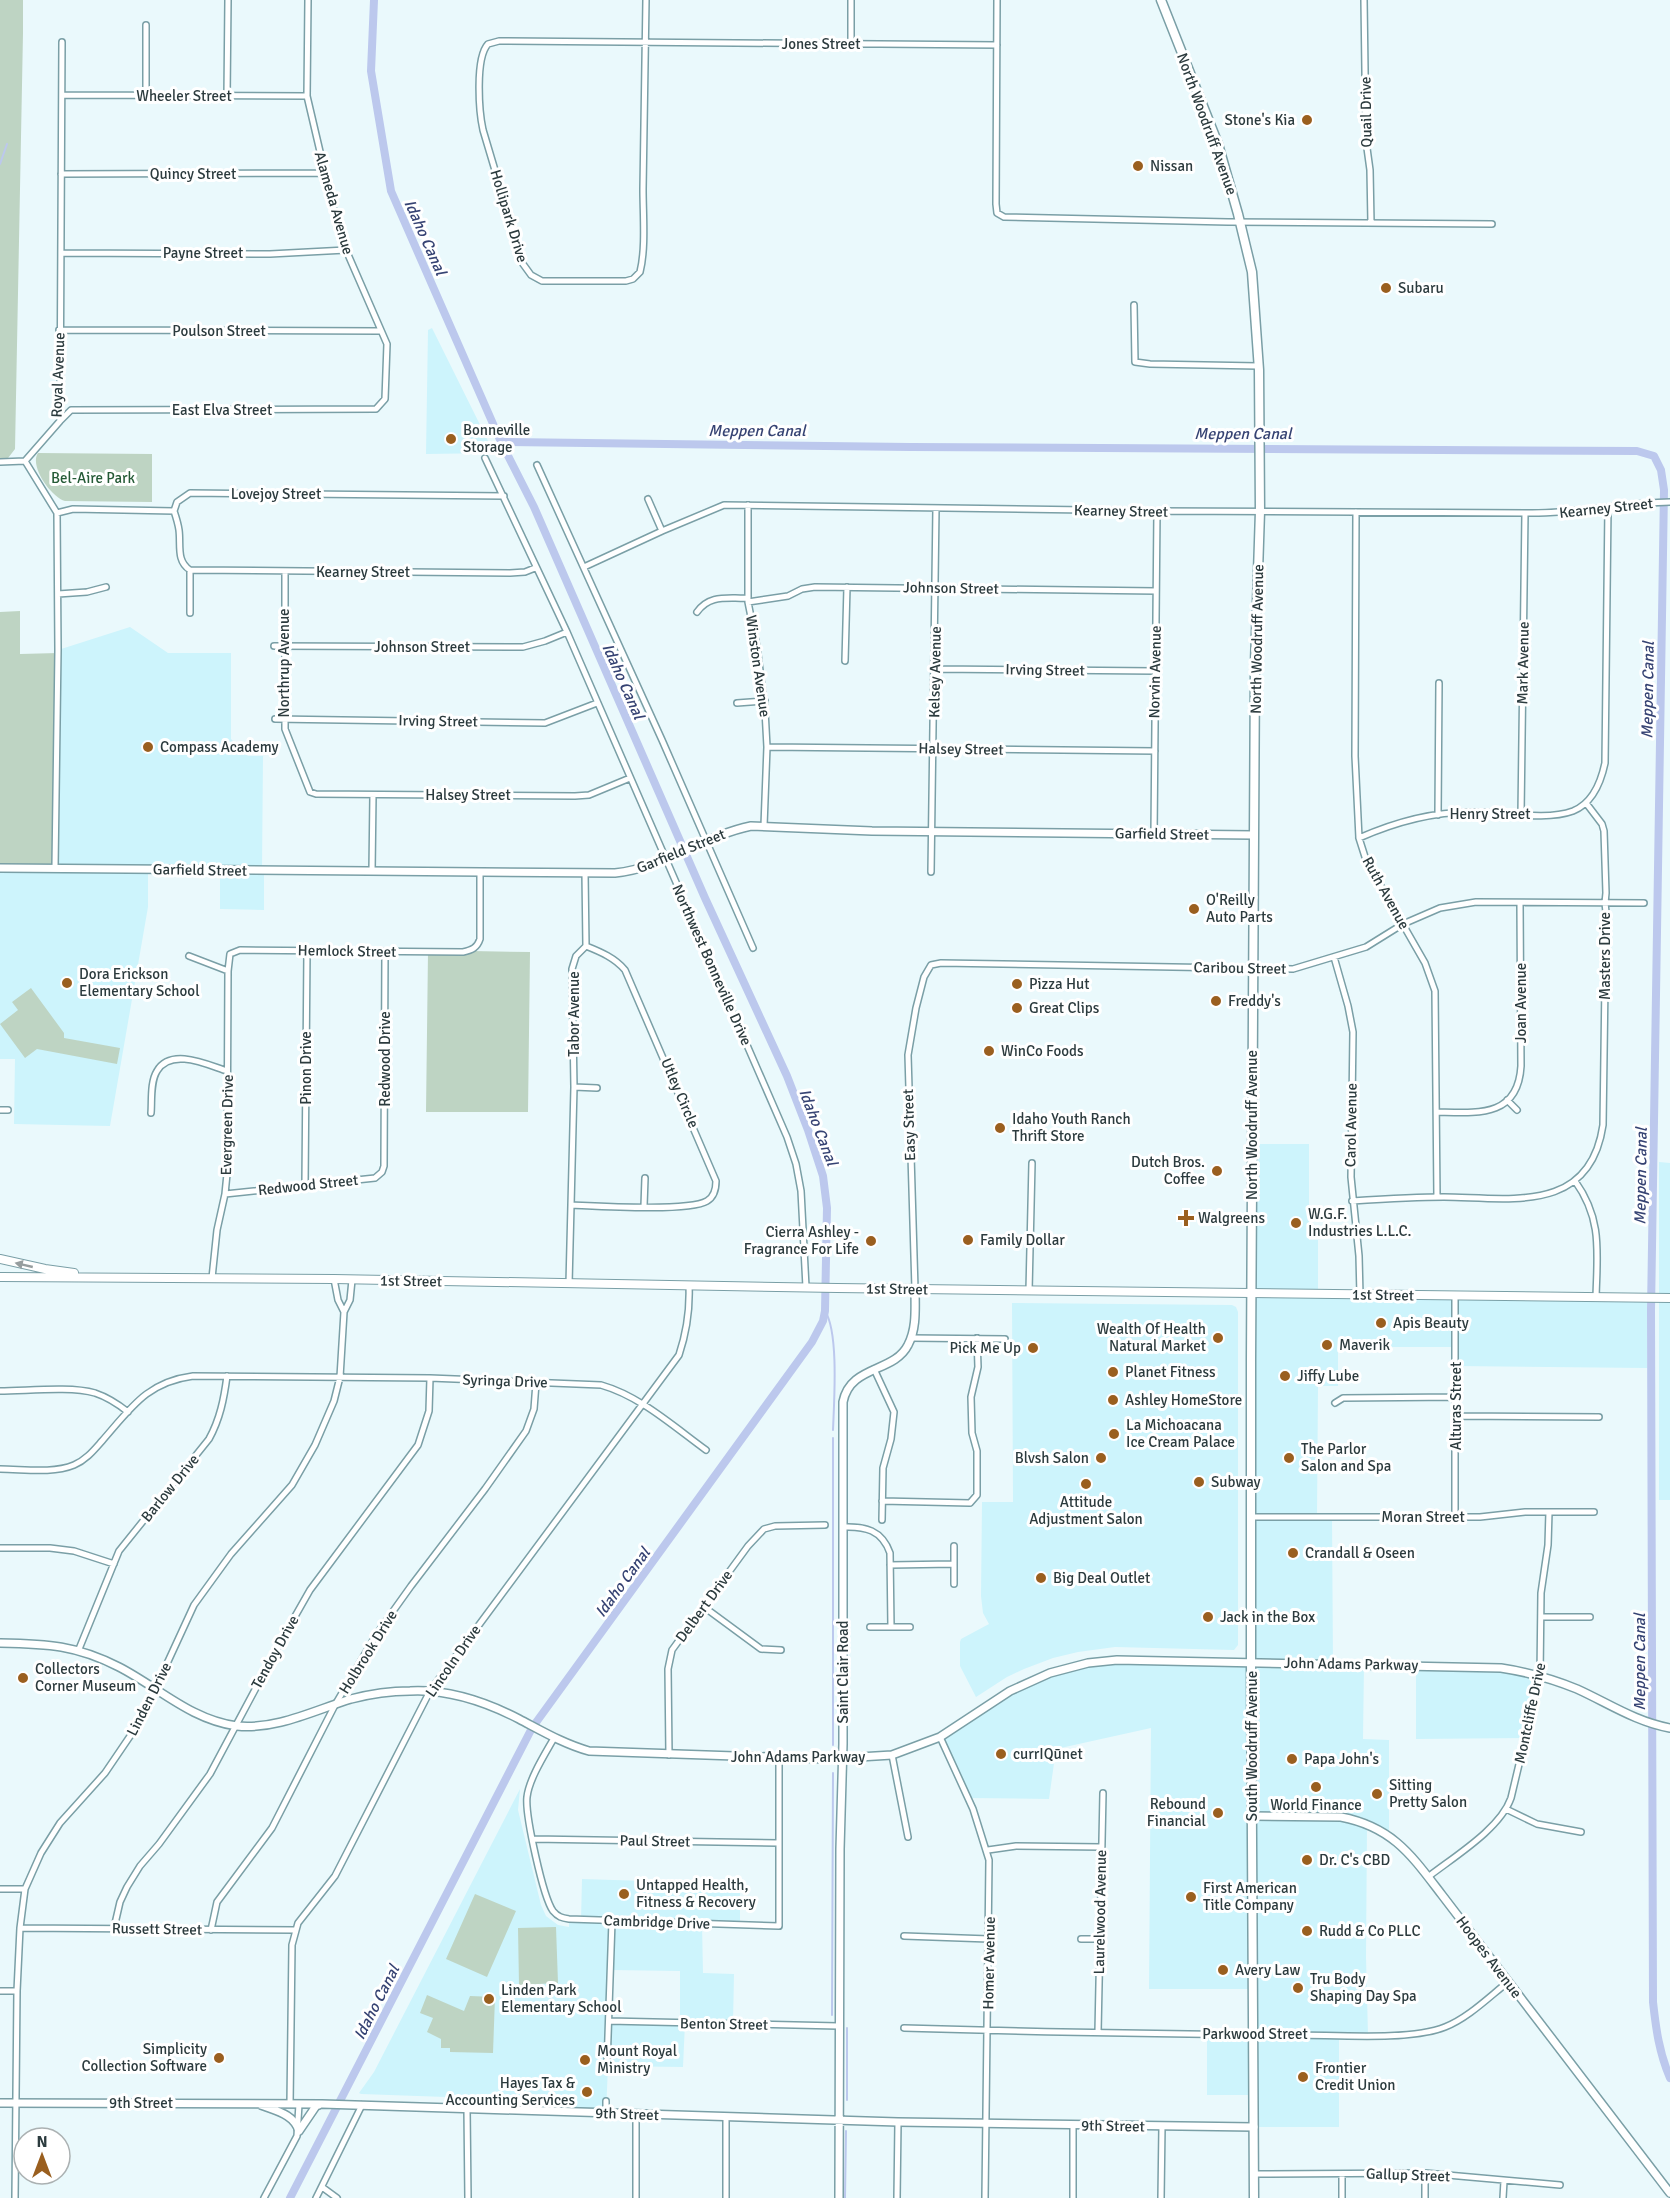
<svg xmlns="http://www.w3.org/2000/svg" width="1670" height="2198" font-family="Signika,sans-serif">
<rect width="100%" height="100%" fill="#eaf9fc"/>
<path fill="#cdf4fc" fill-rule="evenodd" d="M432,328l62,125 -68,1 2,-124z
M130,627l38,26h63v86l17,17h15l-1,114 2,1v39l-44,-1v-38l-72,-2v38l-38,219 -96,-2 1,-65h-15v-191l58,-218z
M1252,1144h57v96h9v54l329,4v70l-191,-2v-19h-118v39h-20l-1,130h15l1,147 31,1 -1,75 26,1v97l-22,-12 -1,132 2,78h-29v92h-85l-1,-32h-46v-61h47v-45h-105l2,-261 -95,21 -7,50 -81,-1 -28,-61 70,-46 72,-27 169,-3z
M1659,1162l11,1v337h-11z
M1012,1303l220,2 4,2 2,5v333l-4,5 -119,-3 -37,5 -25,6 -29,11 -17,8 -31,20 -16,-31v-24l1,-3 28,-15 -6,-11 -2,-17 1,-94h31z
M1416,1666l85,2 39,8 -15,62 -109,1z
M520,1789l-2,21 23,95 5,11 12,9 11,2v-8l12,1 1,-41 158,5v41l-38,-1 1,49 31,1 -1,50 -48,-1 -2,44 -75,-1 -2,47 -42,-1v-11l-203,-7 -2,-1 15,-21zM611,1970l69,1v52l-70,-2z"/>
<path fill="#bed4c3" d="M0,0h23v33l-8,416 -10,13h-5z
M38,453l114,1v48l-87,-1c-14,-4 -36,-35 -27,-48z
M20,611v43l38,-1 -3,214 -55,1v-256z
M471,951l59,1 -2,160h-102l2,-160z
M31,988l33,45v5l56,10 -3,16 -80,-15 -12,9 -25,-34 18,-14 -6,-8z
M475,1894l41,17 -29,66 -41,-18z
M556,1927l2,56 -39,2 -1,-57z
M427,1995l37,16 6,-15 25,1 -2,56 -43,-1v-4h-9v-9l-14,-7 6,-14 -13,-5z"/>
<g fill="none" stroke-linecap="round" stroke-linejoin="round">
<path stroke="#bcc8ed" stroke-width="2" d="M0,164l7,-20
M825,1311c14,21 9,92 8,119
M833,1745v-307
M832,2015l1,-242
M847,2100v-72
M845,2198l1,-67"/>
<path stroke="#bcc8ed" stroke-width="8" d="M501,442l409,5 727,4 17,5 7,14 3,20 -13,820 2,692c3,27 6,50 17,76
M290,2198l242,-470 280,-386 11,-21 2,-10 2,-103 -4,-32 -15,-46 -21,-54 -82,-178 -171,-391 -33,-65 -110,-251 -20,-120 3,-71"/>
<g stroke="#7a9fa6" stroke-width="8">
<path id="minor" d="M646,0c-1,63 -2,126 -3,189 0,26 3,59 -3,83l-7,7 -7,2h-84l-11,-6 -8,-11 -40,-134c-4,-18 -8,-72 5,-86l11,-3 498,4
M851,0v44
M997,0l-1,204 1,9 7,4 224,5 264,2
M1364,0l2,141 4,29 1,53
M62,95l245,1
M146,96v-71
M227,96l1,-96
M61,174l264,-1
M61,253l209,1 76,-4
M1134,305l1,57 15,2 108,2
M59,330l321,1
M60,421l11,-11 305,-1 9,-10 2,-55 -41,-94 -13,-43 -26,-111 1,-96
M485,458l82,174 220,505 9,27 5,27 5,96
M25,461l35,-40 2,-379
M25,461l32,52 1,137 -3,217
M0,462l25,-1
M537,465l125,275 91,208
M648,499l14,32
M748,505v97l9,45 8,63 2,37 -3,79
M174,511l3,-9 13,-9 314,3
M174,511c2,6 4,12 5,19 2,15 -3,31 11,40v43
M1356,512l-1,244 4,82 7,22 59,103 10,28 2,206
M57,513l16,-4 101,2
M584,567l78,-36 62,-26 433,6 375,2c47,0 92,-10 138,-11
M190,570l320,3 15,-1 10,-4
M285,572v157l25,63 6,2 259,2 14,-1 41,-17
M58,594l29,-2 19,-5
M748,602l40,-6 14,-7 13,-2 341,4
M697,612c13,-18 30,-13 51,-14
M274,646l249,1 22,-6 22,-9
M845,661l2,-74
M935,669l220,2
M737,703l28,-2
M275,719l270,4 52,-20
M767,747l388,4
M1521,814l4,-301
M1438,815l1,-132
M1154,834l3,-323
M1359,838c36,-16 77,-27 117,-26 29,0 70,9 97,-1 20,-8 28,-29 32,-48l3,-256
M372,871l1,-76
M931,872l5,-364
M189,956l39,15
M1334,957l14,49 5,26 -2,145 8,79 1,39
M574,1087l23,1
M1507,1100l10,10
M0,1110h8
M1437,1112c40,1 81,6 84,-46l-1,-163
M151,1113c1,-12 -1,-31 6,-42 14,-24 51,-6 70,0
M1575,1181c28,39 22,72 21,117
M305,1185l2,-234
M225,1194l150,-16 7,-6 2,-6 1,-215
M1352,1201c31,-2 62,-4 92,-4 67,1 146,17 159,-72l3,-213 -1,-9 1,-10 -2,-62 -2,-7 -16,-21
M571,1205c25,1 118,7 136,-4 7,-4 9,-11 9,-20l-91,-211c-10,-12 -24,-18 -39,-24
M644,1206l1,-28
M212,1278l5,-48 8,-36 2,-20 1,-203 2,-17 10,-4 223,2c9,-2 14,-4 17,-13v-67
M334,1279l4,21 6,12
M569,1284l5,-197 -2,-118 4,-13 10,-10 -1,-73
M915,1289l-7,-234 8,-47 8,-31 7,-12 10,-2 352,6 73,-22 37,-23 37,-16 36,-6 168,1
M1029,1291l3,-128
M1455,1296v220
M911,1338l94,1
M874,1369l20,43 -3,27 -8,29 -1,52
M0,1391c27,0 70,-5 95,2 12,4 23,11 33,19
M1335,1403l8,-5 114,-1
M1456,1416l143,1
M0,1469c23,0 52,5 74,-4 12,-5 20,-15 28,-24 29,-33 45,-59 91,-65l237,2 171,7c39,11 72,41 105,65
M882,1501l88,2 7,-8v-44l-5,-18 -1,-36 7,-30 -1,-29
M1252,1517h228l45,-5h69
M843,1527c22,-1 39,3 47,26l1,74
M954,1546v38
M0,1548h50l24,3 40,13
M890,1565l64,-1
M704,1607l57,42 20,1
M1541,1617h49
M870,1627h40
M79,1649l40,-98 90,-112c11,-20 15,-40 18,-63
M940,1737l33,72 16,51 -4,338
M554,1738c-9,16 -25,41 -27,59 -2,18 16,100 26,114 5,6 9,7 16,8l210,7v-168
M669,1755l-1,-86 4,-19 76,-104 16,-17 11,-3 50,-1
M892,1755l16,82
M1506,1809l31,15 44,8
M533,1839l245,4
M988,1850l28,-4 85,1
M1428,1877c27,-21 72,-48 83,-79l29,-122 1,-83 7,-48 1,-33
M0,1889h25
M20,1928l275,2
M114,1928l6,-26 7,-15 13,-21 19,-22 51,-70 71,-133 29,-51 108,-145 11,-34 1,-33
M211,1930l6,-28 55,-74 63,-123 41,-70 35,-49 74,-97 41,-58 8,-22 2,-26
M904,1936l85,3
M1081,1939h20
M0,1991h17
M609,2021l229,5
M904,2028c131,4 261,6 392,7 40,0 114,6 149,-8 23,-9 44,-30 63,-45
M1098,2032l5,-239
M607,2065l5,-144
M290,2104l2,-159 6,-22 37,-47 95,-185 249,-336c8,-24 11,-44 10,-69
M467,2109l1,89
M606,2113v-12
M636,2114v84
M726,2117v81
M1073,2125v73
M1254,2174l171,-1 135,12
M1342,2174v24
M322,2187l15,11
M15,2198l2,-207 3,-63 5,-39 16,-36 19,-30 45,-50 36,-53 53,-115 37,-51 61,-69 23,-40 19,-44 6,-24 4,-65 6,-12 2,-20
M264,2198l33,-62 2,-32
M316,2198l46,-93
M897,2198l1,-76
M1161,2198l1,-72
M1425,2198v-25
M1503,2198l1,-17"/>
</g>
<g stroke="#7a9fa6" stroke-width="10">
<path id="tertiary" d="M0,868l615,5c49,-5 88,-37 136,-47l121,5 382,4
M0,1643c48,1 76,2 119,24 39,20 72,53 118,59 39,4 78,-16 114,-27 19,-5 40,-8 59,-8 38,-2 76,11 109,28 23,12 45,25 70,32l238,8 65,-4 48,-18 70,-46 40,-18 38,-10 29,-3 384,8c26,4 52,11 76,21 31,14 59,33 93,39
M1252,1816l89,1c52,10 71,39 101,78l228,298
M0,2103l322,1 576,18 356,5
M261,2105c15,6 33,9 38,26
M299,2131l17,-25 3,-1
M839,2198l1,-349 3,-105v-342c7,-37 51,-29 65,-57 9,-17 7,-37 7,-56"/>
</g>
<g stroke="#7a9fa6" stroke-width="10">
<path id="secondary" d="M0,1259l45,10 29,4
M0,1277l334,2 503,9 833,10"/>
</g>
<g stroke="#7a9fa6" stroke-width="11">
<path id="primary" d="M1161,0l57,144 20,70 14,58 7,98 1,141 -5,153 -4,697v301l3,536"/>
</g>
<use href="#minor" stroke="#fff" stroke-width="5"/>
<use href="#tertiary" stroke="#fff" stroke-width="7"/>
<use href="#secondary" stroke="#fff" stroke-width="8"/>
<use href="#primary" stroke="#fff" stroke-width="8"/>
</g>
<defs><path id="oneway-solid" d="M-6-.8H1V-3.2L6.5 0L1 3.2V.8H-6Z" transform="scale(1.5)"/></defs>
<use fill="#969d9e" href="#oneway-solid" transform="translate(24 1265) rotate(-167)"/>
<g fill="#9a5f1f" stroke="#fff" stroke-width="2">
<circle cx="1307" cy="120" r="6"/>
<circle cx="1138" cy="166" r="6"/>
<circle cx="1386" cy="288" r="6"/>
<circle cx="451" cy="439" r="6"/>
<circle cx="148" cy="747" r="6"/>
<circle cx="1194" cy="909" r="6"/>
<circle cx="67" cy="983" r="6"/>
<circle cx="1017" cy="984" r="6"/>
<circle cx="1216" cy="1001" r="6"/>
<circle cx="1017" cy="1008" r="6"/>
<circle cx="989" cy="1051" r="6"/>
<circle cx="1000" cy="1128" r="6"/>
<circle cx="1217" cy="1171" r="6"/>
<path d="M1183 1209h6v6h6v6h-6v6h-6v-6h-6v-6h6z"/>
<circle cx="1296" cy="1223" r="6"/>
<circle cx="968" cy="1240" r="6"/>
<circle cx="871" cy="1241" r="6"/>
<circle cx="1381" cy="1323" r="6"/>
<circle cx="1218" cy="1338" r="6"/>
<circle cx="1327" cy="1345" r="6"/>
<circle cx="1033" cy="1348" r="6"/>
<circle cx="1113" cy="1372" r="6"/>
<circle cx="1285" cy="1376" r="6"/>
<circle cx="1113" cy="1400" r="6"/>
<circle cx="1114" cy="1434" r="6"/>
<circle cx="1101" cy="1458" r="6"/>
<circle cx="1289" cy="1458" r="6"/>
<circle cx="1199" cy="1482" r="6"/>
<circle cx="1086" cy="1484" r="6"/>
<circle cx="1293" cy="1553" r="6"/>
<circle cx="1041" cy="1578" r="6"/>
<circle cx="1208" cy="1617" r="6"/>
<circle cx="23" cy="1678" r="6"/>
<circle cx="1001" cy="1754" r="6"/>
<circle cx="1292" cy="1759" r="6"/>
<circle cx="1316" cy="1787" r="6"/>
<circle cx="1377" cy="1794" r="6"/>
<circle cx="1218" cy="1813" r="6"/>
<circle cx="1307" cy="1860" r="6"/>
<circle cx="624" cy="1894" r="6"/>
<circle cx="1191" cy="1897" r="6"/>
<circle cx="1307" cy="1931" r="6"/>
<circle cx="1223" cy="1970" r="6"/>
<circle cx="1298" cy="1988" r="6"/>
<circle cx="489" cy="1999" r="6"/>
<circle cx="219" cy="2058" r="6"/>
<circle cx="585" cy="2060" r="6"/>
<circle cx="1303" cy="2077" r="6"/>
<circle cx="587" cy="2092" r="6"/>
</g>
<g text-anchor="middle" stroke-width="6" stroke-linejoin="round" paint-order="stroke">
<g font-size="15" fill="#2c3b3e" stroke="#fff">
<text x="821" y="49">Jones Street</text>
<text x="184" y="101">Wheeler Street</text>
<text transform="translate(1366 112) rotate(-91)" y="5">Quail Drive</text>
<text transform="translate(1207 124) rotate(70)" y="5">North Woodruff Avenue</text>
<text x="193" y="179">Quincy Street</text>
<text transform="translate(334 203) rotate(74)" y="5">Alameda Avenue</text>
<text transform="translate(509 216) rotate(73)" y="5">Hollipark Drive</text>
<text x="203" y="258">Payne Street</text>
<text x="219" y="336">Poulson Street</text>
<text transform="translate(58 375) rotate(-88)" y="5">Royal Avenue</text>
<text x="222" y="415">East Elva Street</text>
<text x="276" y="499">Lovejoy Street</text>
<text transform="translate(1606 508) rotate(-6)" y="5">Kearney Street</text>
<text transform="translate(1121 511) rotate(1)" y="5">Kearney Street</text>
<text x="363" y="577">Kearney Street</text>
<text transform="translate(951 588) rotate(1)" y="5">Johnson Street</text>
<text transform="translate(1257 639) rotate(-89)" y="5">North Woodruff Avenue</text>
<text x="422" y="652">Johnson Street</text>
<text transform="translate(284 663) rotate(-90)" y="5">Northrup Avenue</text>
<text transform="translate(1523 663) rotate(-89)" y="5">Mark Avenue</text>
<text transform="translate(758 666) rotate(82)" y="5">Winston Avenue</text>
<text transform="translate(1045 670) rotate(1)" y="5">Irving Street</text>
<text transform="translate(935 672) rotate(-89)" y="5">Kelsey Avenue</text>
<text transform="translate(1155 672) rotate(-89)" y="5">Norvin Avenue</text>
<text transform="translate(438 721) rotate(1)" y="5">Irving Street</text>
<text transform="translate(961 749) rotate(1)" y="5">Halsey Street</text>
<text x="468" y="800">Halsey Street</text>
<text x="1490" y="819">Henry Street</text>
<text transform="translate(1162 834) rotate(1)" y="5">Garfield Street</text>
<text transform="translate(681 851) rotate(-22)" y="5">Garfield Street</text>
<text transform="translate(200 870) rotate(1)" y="5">Garfield Street</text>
<text transform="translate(1386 893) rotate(61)" y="5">Ruth Avenue</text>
<text transform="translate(347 951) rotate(1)" y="5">Hemlock Street</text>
<text transform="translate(1605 956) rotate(-90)" y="5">Masters Drive</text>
<text transform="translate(712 965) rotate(66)" y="5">Northwest Bonneville Drive</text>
<text transform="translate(1240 968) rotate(1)" y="5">Caribou Street</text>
<text transform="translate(1521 1003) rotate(-90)" y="5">Joan Avenue</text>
<text transform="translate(574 1014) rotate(-90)" y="5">Tabor Avenue</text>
<text transform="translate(385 1059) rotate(-90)" y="5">Redwood Drive</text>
<text transform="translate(306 1068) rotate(-90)" y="5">Pinon Drive</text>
<text transform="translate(680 1093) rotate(67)" y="5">Utley Circle</text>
<text transform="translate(227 1125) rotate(-89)" y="5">Evergreen Drive</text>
<text transform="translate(909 1125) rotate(-92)" y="5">Easy Street</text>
<text transform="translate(1252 1125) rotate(-90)" y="5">North Woodruff Avenue</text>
<text transform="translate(1351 1125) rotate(-89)" y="5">Carol Avenue</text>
<text transform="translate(308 1185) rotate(-6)" y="5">Redwood Street</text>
<text transform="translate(411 1281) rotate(1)" y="5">1st Street</text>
<text transform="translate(897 1289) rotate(1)" y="5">1st Street</text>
<text transform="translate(1383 1295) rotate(1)" y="5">1st Street</text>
<text transform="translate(505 1381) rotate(2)" y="5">Syringa Drive</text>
<text transform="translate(1456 1406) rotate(-90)" y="5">Alturas Street</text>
<text transform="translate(170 1488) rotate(-51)" y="5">Barlow Drive</text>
<text x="1423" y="1522">Moran Street</text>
<text transform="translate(704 1606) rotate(-54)" y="5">Delbert Drive</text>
<text transform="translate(275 1652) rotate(-61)" y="5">Tendoy Drive</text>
<text transform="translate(368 1652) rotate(-58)" y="5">Holbrook Drive</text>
<text transform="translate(453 1661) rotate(-55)" y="5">Lincoln Drive</text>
<text transform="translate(1351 1664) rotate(1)" y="5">John Adams Parkway</text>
<text transform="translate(843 1672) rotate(-90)" y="5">Saint Clair Road</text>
<text transform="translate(149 1699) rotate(-63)" y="5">Linden Drive</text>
<text transform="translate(1530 1713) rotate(-78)" y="5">Montcliffe Drive</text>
<text transform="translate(1252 1746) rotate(-90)" y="5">South Woodruff Avenue</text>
<text x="798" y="1762">John Adams Parkway</text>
<text transform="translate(655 1841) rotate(1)" y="5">Paul Street</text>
<text transform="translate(1100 1912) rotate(-89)" y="5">Laurelwood Avenue</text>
<text transform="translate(657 1922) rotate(2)" y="5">Cambridge Drive</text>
<text transform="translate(157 1929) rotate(1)" y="5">Russett Street</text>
<text transform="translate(1489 1957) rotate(53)" y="5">Hoopes Avenue</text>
<text transform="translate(989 1963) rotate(-89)" y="5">Homer Avenue</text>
<text transform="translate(724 2024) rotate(1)" y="5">Benton Street</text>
<text x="1255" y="2039">Parkwood Street</text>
<text x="141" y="2108">9th Street</text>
<text transform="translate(627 2114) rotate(2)" y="5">9th Street</text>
<text transform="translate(1113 2126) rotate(1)" y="5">9th Street</text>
<text transform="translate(1408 2175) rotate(2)" y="5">Gallup Street</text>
</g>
<g font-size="15" fill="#2c3b3e" stroke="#fff" text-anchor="start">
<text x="1295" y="125" text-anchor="end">Stone's Kia</text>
<text x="1150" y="171">Nissan</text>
<text x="1398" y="293">Subaru</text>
<text x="463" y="435">Bonneville<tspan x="463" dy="17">Storage</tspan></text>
<text x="160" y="752">Compass Academy</text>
<text x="1206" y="905">O'Reilly<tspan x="1206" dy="17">Auto Parts</tspan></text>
<text x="79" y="979">Dora Erickson<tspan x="79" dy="17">Elementary School</tspan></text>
<text x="1029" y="989">Pizza Hut</text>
<text x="1228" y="1006">Freddy's</text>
<text x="1029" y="1013">Great Clips</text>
<text x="1001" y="1056">WinCo Foods</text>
<text x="1012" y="1124">Idaho Youth Ranch<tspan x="1012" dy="17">Thrift Store</tspan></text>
<text x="1205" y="1167" text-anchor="end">Dutch Bros.<tspan x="1205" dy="17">Coffee</tspan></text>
<text x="1308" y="1219">W.G.F.<tspan x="1308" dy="17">Industries L.L.C.</tspan></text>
<text x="1198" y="1223">Walgreens</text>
<text x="859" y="1237" text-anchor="end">Cierra Ashley -<tspan x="859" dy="17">Fragrance For Life</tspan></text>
<text x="980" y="1245">Family Dollar</text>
<text x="1393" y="1328">Apis Beauty</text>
<text x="1206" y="1334" text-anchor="end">Wealth Of Health<tspan x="1206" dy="17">Natural Market</tspan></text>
<text x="1339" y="1350">Maverik</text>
<text x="1021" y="1353" text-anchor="end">Pick Me Up</text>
<text x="1125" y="1377">Planet Fitness</text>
<text x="1297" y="1381">Jiffy Lube</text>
<text x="1125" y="1405">Ashley HomeStore</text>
<text x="1126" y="1430">La Michoacana<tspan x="1126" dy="17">Ice Cream Palace</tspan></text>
<text x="1301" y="1454">The Parlor<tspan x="1301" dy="17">Salon and Spa</tspan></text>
<text x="1089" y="1463" text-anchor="end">Blvsh Salon</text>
<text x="1211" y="1487">Subway</text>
<text x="1086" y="1507" text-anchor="middle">Attitude<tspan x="1086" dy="17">Adjustment Salon</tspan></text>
<text x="1305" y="1558">Crandall &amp; Oseen</text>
<text x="1053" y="1583">Big Deal Outlet</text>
<text x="1220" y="1622">Jack in the Box</text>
<text x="35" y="1674">Collectors<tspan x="35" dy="17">Corner Museum</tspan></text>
<text x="1013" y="1759">currIQūnet</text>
<text x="1304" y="1764">Papa John's</text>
<text x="1389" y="1790">Sitting<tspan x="1389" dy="17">Pretty Salon</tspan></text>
<text x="1206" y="1809" text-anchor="end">Rebound<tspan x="1206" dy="17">Financial</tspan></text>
<text x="1316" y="1810" text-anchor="middle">World Finance</text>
<text x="1319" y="1865">Dr. C's CBD</text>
<text x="636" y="1890">Untapped Health,<tspan x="636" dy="17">Fitness &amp; Recovery</tspan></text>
<text x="1203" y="1893">First American<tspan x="1203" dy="17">Title Company</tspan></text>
<text x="1319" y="1936">Rudd &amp; Co PLLC</text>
<text x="1235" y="1975">Avery Law</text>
<text x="1310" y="1984">Tru Body<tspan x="1310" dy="17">Shaping Day Spa</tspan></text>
<text x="501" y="1995">Linden Park<tspan x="501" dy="17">Elementary School</tspan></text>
<text x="207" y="2054" text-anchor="end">Simplicity<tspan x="207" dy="17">Collection Software</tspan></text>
<text x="597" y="2056">Mount Royal<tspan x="597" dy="17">Ministry</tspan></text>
<text x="1315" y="2073">Frontier<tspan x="1315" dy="17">Credit Union</tspan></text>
<text x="575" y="2088" text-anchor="end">Hayes Tax &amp;<tspan x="575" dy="17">Accounting Services</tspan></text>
</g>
<g font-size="15" fill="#245a36" stroke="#fff">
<text x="93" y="483">Bel-Aire Park</text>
</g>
<g font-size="16" font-style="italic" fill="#364373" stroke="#fff">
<text transform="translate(426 237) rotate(66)" y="6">Idaho Canal</text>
<text x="757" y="436">Meppen Canal</text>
<text x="1243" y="439">Meppen Canal</text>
<text transform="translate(624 681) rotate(66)" y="6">Idaho Canal</text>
<text transform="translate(1647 690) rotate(-89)" y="6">Meppen Canal</text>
<text transform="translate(819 1127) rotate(69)" y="6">Idaho Canal</text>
<text transform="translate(1640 1176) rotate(-89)" y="6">Meppen Canal</text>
<text transform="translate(622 1582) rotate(-54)" y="6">Idaho Canal</text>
<text transform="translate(1639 1662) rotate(-90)" y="6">Meppen Canal</text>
<text transform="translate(376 2002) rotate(-63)" y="6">Idaho Canal</text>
</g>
</g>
<g transform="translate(42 2156)"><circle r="28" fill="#ffffff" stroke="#abb1b2" stroke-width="1.5"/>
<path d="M0-4.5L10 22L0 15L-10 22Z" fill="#9a5f1f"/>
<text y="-9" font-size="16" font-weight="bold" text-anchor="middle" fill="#2c3b3e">N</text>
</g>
</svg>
